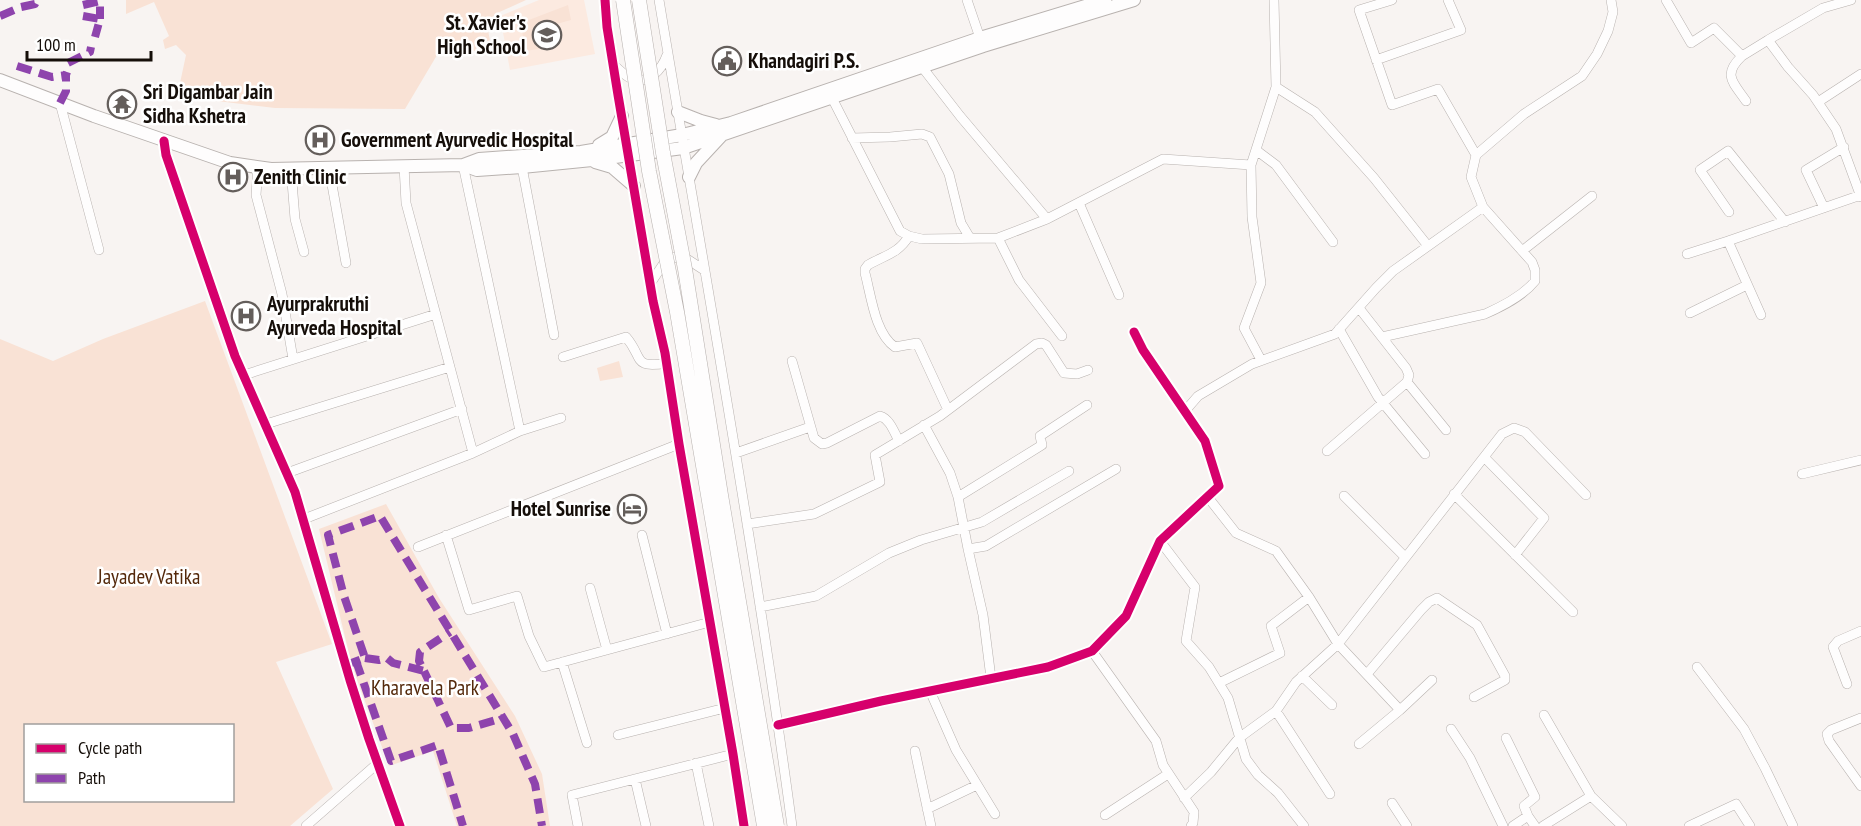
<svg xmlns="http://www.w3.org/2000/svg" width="1861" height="826" font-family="'PT Sans Narrow',sans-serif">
<rect width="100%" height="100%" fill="#f8f4f2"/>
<path fill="#fceae0" d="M539,0h45l11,54 -85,16 -10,-54z"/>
<path fill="#f9e2d5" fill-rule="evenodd" d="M126,0h400l-31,14 2,9 -10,2 4,21 -40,12 -8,-13 -38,64 -130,-1 -74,-9 -21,-16 6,-28 -10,-10 -11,4 -2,-9 6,-4 -15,-34 -28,12z
M568,5l3,15 -22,6 3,21 -27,4 -4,-28z
M205,301l127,343 -56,18 57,127 -43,37h-290v-487l53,22 50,-22zM26,726h206v74h-206z
M619,361l4,16 -23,4 -3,-13z
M386,504l53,94 76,118 27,58 8,52h-93l-24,-75 -44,15 -37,-100 -33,-137z"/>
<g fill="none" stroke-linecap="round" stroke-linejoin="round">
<g stroke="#b8b2af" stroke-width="10">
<path id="minor" d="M605,0l2,27 11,68 35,206 12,52 14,91 54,310 11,72
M659,0c46,275 96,550 133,826
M967,0l13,38
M1274,0l2,87 39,25 59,66 54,68
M1392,0l-33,10 33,95 46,-16 38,66
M1666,0l25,43 23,-15 28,28 26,-16
M1851,0l-28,8 -55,32 20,27 25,28 23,34 25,68
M1742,56c-20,19 -9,26 4,45
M1376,60l85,-30 -13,-30
M613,64c5,5 12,12 19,15 17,6 30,-10 35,-24
M922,67l38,49 87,103
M832,98l68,133 9,5 13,3 76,-1 49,-19 116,-60 88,6
M1818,102l43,-28
M60,103l39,147
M852,138l38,-1 32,-3 8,3 19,37 12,49 9,15
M164,141l2,14 69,201 60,136 55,188 19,59 31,87
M1256,150l20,15 57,77
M404,166l2,37 67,250
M258,167l-2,28 26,99 11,65
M522,167l32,168
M329,168l17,95
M291,169l4,50 9,33
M1079,203l40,92
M1824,208l-18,-38 38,-23
M1729,212l-29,-42 28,-19 57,71
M909,236c-11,18 -24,19 -41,29l-3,4v4c6,22 10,61 30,74l22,-4 31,67
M998,238l21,42 43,56
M1522,251l70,-55
M1687,254l41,-13
M650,284l14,-21 9,-6 14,2 17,11
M1690,313l57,-28
M1761,315l-33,-74 133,-46
M1339,329l39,68 47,57
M1382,337l103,-23c18,-8 38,-18 50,-33v-11l-3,-8 -49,-55
M563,357l63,-20c18,21 6,32 41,26
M1261,360l-17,-32 17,-45 -9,-66 -1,-52 25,-78
M792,361l22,77 8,6 5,-1 53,-27c10,3 14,16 19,25
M244,375l192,-61
M1407,382l39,48
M1185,411l13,-15 54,-32 83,-30 41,-46 17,-17 90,-64 -12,-30 5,-22 48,-41 58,-38 15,-22 11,-23 5,-19 -2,-12
M266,424l184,-57
M924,425l26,48 8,24 10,52 18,-3 130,-77
M520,431l41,-13
M1327,451l80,-69 2,-7 -3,-7 -47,-60
M736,453l74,-26
M1485,458l59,60 -29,37
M287,473l175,-64
M1802,474l59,-14
M1454,494l119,118
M1207,496l29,37 40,18 33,46 29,47 164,-210 12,-6 11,4 61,63
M1344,496l61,61
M958,497l84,-52 -2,-9 47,-31
M304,519l169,-66 47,-22 -57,-266
M747,524l67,-10 66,-32 -5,-27 65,-39 96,-72 6,-1 4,2 18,28 13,1 11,-4
M446,535l23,75 48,-14 12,40 15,31 166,-45
M642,535l25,99
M1160,541l35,46 -9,54 23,26 19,31 18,61 12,16 20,18 26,33
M418,547l261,-103
M968,549l15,66 8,63
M590,588l17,62
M760,607l56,-11 73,-43 32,-13 61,-18 87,-51
M1092,651l64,90 7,24 31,47 -1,11 -2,3
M562,662l25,81
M1697,667l47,62 21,39 28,58
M1367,674l54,-64 8,-8 8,-4 40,27 28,51v4l-31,17
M1302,676l30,29
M1219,683l61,-30 -9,-27 38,-29
M1847,684l-14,-37 5,-6 23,-10
M930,691l26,59 39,64
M1276,711l54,83
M1544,715l47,81
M1861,718l-30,12 -4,4 2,7 32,45
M778,725l103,-24 167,-34 44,-16 34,-35 34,-75 59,-55 -14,-45 -62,-91 -9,-18
M1451,729l19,29 33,68
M618,735l107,-27
M1506,738l29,59 -11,9 4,10
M1359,744l41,-34
M915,751l16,75
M696,763l13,63
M635,779l11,47
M1184,798l27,-26 28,-34 37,-27 20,-29 42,-38 62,66 32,-30
M1392,803l15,23
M927,809l50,-24
M1105,815l63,-41
M306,826l72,-63
M578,826l-6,-31 161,-41
M1513,826l15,-10 7,10
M1543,826l48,-30 31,30
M1689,826l47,-22 14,22"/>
</g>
<g stroke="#b8b2af" stroke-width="14">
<path id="major" d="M0,80l94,36 136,47 41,6 192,-4 16,-6 102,-7 101,-17 49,-12 249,-85 125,-38
M678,112l23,9 15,4
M599,145l13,-8 10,-21
M595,162l17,5 22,19
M463,165l14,5 45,-3 70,-7 91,-12 300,-102 151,-46
M689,177l7,-14 26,-28"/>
</g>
<use href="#minor" stroke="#fefdfd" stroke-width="9"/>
<use href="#major" stroke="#fefdfd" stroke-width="12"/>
<g stroke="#b8b2af" stroke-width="15" stroke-linecap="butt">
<path id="highway-bridge" d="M623,0l26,171 28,141 87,514
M639,0l24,153 22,116 36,226 56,331"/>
</g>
<use href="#highway-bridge" stroke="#fefdfd" stroke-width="14"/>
<path stroke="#8e44ad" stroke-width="8" stroke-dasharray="15 8" stroke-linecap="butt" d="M83,5l17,-4v18
M0,16l21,-9 14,-3 2,-4
M83,16l17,3 -5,18
M68,63l22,-11 1,-5
M17,66l35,11 14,-2
M60,103l6,-12v-16l1,-3
M365,658l14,2 8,-2 6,5 31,8 -5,-10 1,-9 30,-20
M356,661l35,100 47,-16 25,81
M346,665l19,-7 -21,-62 -16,-61 52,-19 133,218 22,50 7,42
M424,671l27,57h18l34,-10"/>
<g stroke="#fff" stroke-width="13">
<path id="cycleway" d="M605,0l2,27 11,68 35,206 12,52 14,91 54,310 11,72
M164,141l2,14 69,201 60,136 55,188 19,59 31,87
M778,725l103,-24 167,-34 44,-16 34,-35 34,-75 59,-55 -14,-45 -62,-91 -9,-18"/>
</g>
<use href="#cycleway" stroke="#d6006c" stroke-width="9"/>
</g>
<defs>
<g id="school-ring" transform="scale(1.5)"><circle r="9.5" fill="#fff" stroke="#645e5b" stroke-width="1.5"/><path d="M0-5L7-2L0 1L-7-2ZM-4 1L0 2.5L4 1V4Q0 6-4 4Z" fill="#645e5b"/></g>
<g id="civic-ring" transform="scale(1.5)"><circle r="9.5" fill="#fff" stroke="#645e5b" stroke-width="1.5"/><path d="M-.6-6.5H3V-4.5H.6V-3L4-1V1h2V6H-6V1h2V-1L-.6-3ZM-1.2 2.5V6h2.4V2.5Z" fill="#645e5b"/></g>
<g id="temple-ring" transform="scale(1.5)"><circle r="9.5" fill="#fff" stroke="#645e5b" stroke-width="1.5"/><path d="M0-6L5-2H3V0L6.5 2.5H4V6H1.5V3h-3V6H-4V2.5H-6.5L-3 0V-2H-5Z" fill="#645e5b"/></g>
<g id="hospital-ring" transform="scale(1.5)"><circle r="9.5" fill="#fff" stroke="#645e5b" stroke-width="1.5"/><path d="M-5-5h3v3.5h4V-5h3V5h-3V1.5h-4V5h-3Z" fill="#645e5b"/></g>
<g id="hotel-ring" transform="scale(1.5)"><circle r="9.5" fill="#fff" stroke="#645e5b" stroke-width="1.5"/><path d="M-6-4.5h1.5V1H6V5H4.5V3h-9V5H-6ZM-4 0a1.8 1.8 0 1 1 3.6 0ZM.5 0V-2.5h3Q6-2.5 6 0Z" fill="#645e5b"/></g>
</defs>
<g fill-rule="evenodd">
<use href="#school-ring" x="547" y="35"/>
<use href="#civic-ring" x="727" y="61"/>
<use href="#temple-ring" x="122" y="104"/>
<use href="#hospital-ring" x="320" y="140"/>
<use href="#hospital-ring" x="233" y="177"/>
<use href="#hospital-ring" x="246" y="316"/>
<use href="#hotel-ring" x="632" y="509"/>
</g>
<g text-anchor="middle" stroke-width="5" stroke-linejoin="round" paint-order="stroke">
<g font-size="21" font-weight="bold" fill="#150e09" stroke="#fff" text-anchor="start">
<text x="526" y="30" text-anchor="end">St. Xavier's<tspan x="526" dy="24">High School</tspan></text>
<text x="748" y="68">Khandagiri P.S.</text>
<text x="143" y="99">Sri Digambar Jain<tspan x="143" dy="24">Sidha Kshetra</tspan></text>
<text x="341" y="147">Government Ayurvedic Hospital</text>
<text x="254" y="184">Zenith Clinic</text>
<text x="267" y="311">Ayurprakruthi<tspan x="267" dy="24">Ayurveda Hospital</tspan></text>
<text x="611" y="516" text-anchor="end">Hotel Sunrise</text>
</g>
<g font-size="21" fill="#54290b" stroke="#fff">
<text x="149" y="584">Jayadev Vatika</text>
<text x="425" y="695">Kharavela Park</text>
</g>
</g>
<rect x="24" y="724" width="210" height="78" fill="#ffffff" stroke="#a19f9d" stroke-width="1.5"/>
<rect x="36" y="744" width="30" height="9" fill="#d6006c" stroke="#a19f9d" stroke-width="1.5"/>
<text x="78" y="754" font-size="18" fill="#150e09">Cycle path</text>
<rect x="36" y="774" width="30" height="9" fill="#8e44ad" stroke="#a19f9d" stroke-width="1.5"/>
<text x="78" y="784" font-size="18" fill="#150e09">Path</text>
<path d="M27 51v9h124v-9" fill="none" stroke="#150e09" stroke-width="3"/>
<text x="36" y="51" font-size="18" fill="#150e09" stroke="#ffffff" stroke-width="4.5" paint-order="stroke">100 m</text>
</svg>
